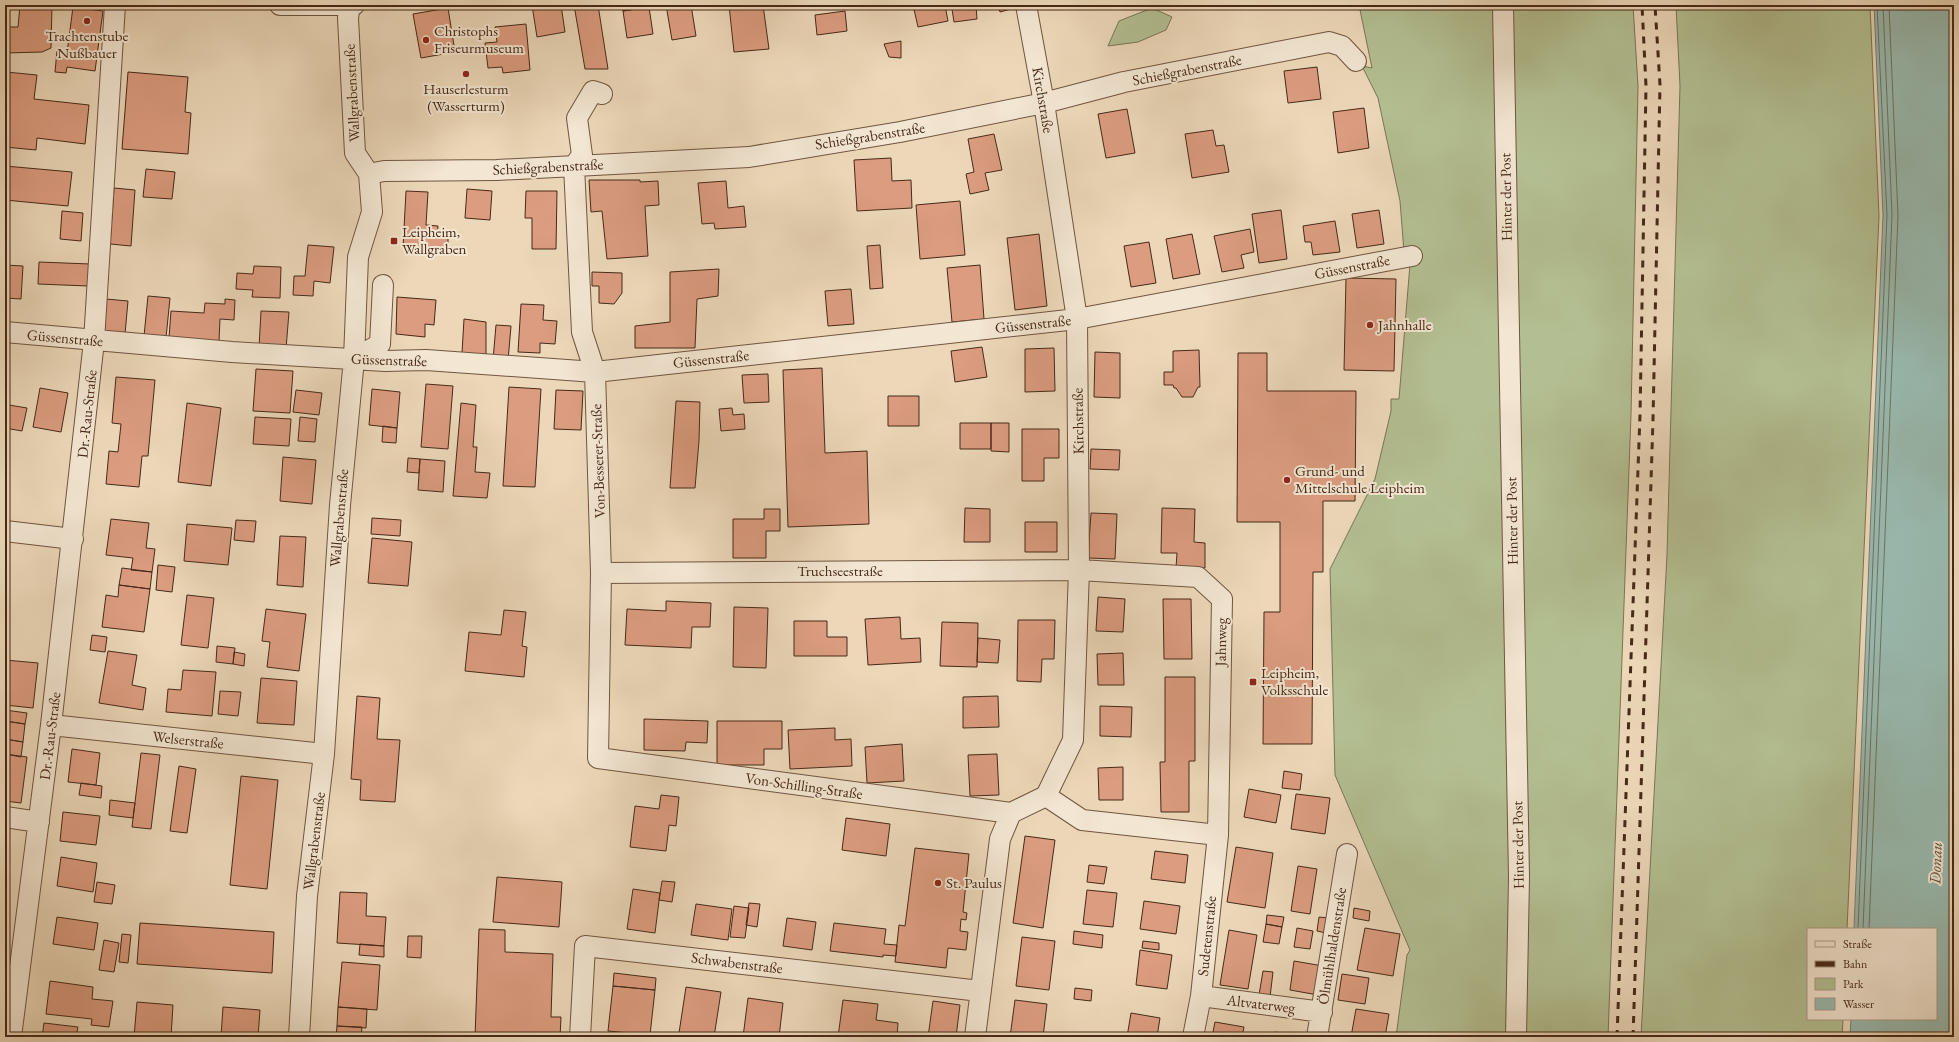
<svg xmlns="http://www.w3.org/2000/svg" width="1959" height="1042" font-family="'EB Garamond',serif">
<rect width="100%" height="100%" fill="#ecd8b9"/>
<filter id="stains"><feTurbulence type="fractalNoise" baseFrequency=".005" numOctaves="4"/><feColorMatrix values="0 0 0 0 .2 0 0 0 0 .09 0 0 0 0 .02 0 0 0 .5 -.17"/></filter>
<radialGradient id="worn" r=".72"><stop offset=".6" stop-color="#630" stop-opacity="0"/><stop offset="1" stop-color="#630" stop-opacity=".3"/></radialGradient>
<path fill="#b3bf92" stroke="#7d7454" d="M1359,5h274l5,81 -7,329 -23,622h-212l11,-82 3,-5 -75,-175 -5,-206 45,-90 16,-68v-12h8l11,-135 -5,1 -5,-64 -22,-103 -16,-32 10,2z
M1676,5h194l9,211 -32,713h-39v90h35l-1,18h-201l26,-482 13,-469z
M1152,8l20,9 -6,13 -28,12 -30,4 11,-25z"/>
<path fill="#99baaf" stroke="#788072" d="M1874,5h80v1032h-104l1,-18h85v-90h-82l29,-714z"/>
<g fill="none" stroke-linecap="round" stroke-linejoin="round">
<path stroke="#707263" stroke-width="1" d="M1858,929l29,-714 -10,-210
M1863,929l29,-714 -9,-210
M1869,929l29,-713 -9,-211"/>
</g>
<path fill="#db9c80" stroke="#472917" d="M20,5h32l-1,43 -9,4 -37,1v-26h13z
M532,5h29l4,27 -28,5z
M574,5h24l10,64h-23z
M622,5h27v2l-26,4z
M666,5h25l5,31 -24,4z
M729,5h34l6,44 -35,3z
M913,5h32l3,16 -30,6z
M998,5h24v1l-22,6z
M1058,5h14l-13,3z
M976,6l1,13 -23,3 -2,-13z
M73,7l30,4 -8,60 -28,-4 -1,6 -11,-1 2,-21 10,2z
M649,7l4,27 -26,4 -4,-27z
M448,8l7,44 -34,6 -8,-44z
M845,11l2,20 -30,4 -2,-20z
M526,24l4,46 -27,3 -1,-6 -14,1 -3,-25 12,-1 -2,-15z
M901,41v17l-12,-1 -5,-13z
M1317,67l4,32 -33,4 -4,-32z
M6,72l31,3 -3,24 55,6 -4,39 -48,-6 -1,12 -31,-3z
M128,72l60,5 -3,35 6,1 -3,41 -66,-5z
M1364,108l5,40 -31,5 -5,-41z
M1127,109l8,44 -29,5 -8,-44z
M1213,130l3,16 8,-1 5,27 -37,6 -7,-44z
M994,134l8,36 -17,3 4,17 -19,4 -4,-20 8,-2 -6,-33z
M891,158l1,23 19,-1 1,28 -55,3 -3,-51z
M5,166l67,6 -4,34 -63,-6z
M146,169l29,3 -3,27 -29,-2z
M589,180h51v2l18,-1 1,24 -14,1 3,50 -41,3 -5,-48 -11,1z
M726,181l2,27 16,-2 2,21 -31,2 -1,-6 -12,1 -4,-41z
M114,188l21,2 -4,56 -21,-2z
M467,189l25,2 -2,29 -25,-2z
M406,191l22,1 -2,33 12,1 -1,11 11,1v13l-45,-3z
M526,191h31l-1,58h-24v-31h-7z
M960,201l5,54 -45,4 -4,-54z
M1281,210l6,49 -28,4 -7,-49z
M1379,210l5,34 -27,4 -5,-34z
M62,211l21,2 -2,28 -21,-2z
M1335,221l5,31 -27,3 -2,-13h-6l-2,-16z
M1250,229l4,23 -13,3 3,13 -22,4 -8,-36z
M1039,234l8,72 -32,4 -8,-72z
M1192,234l8,40 -27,5 -7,-40z
M1149,242l7,41 -25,4 -7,-41z
M308,245l26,2 -4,36 -16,-2 -1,15 -20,-1 1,-19h11z
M880,245l3,43 -13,1 -3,-43z
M39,262l51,2 -2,22 -50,-2z
M5,265l18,1 -2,33 -16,-1z
M980,265l4,54 -32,3 -5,-54z
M254,266l27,1 -1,31 -28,-1 1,-7 -17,-1 1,-16 16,1z
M719,269l-1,27 -21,3 -2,49h-60v-22l35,-4v-50z
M592,272l30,1v20l-8,11 -15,-1v-17h-7z
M1346,278l50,1 -2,92 -50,-1z
M851,289l3,35 -26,2 -3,-35z
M148,296l22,2 -4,40 -22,-2z
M397,297l39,3 -2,25 -9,-1v13l-29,-3z
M106,299l22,2 -3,33 -22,-2z
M225,299l10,1 -1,20 -14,-1 -1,22 -50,-3 2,-27 33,2 1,-10 20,1z
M521,304l23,1 -1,15 14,1 -2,23 -15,-1v10l-22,-1z
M261,311l28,1 -3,37 -27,-1z
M464,319l22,3v32l-24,-1z
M496,325l15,1 -3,35 -15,-1z
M982,347l5,30 -32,5 -4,-31z
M1054,348l1,43 -30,1v-43z
M1199,350l1,37h-2l-5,10h-11l-6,-9h-2l-1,-3h-9v-13h9v-21z
M1095,352l25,1v45l-26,-1z
M1238,353h29v38h89l-1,110h-32v71h-10l-1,172h-49l1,-132h16v-90h-43z
M822,368l3,85 42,-2 2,73 -81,3 -5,-157z
M256,369l37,2 -3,42 -37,-2z
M768,374l1,28 -25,1 -2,-28z
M116,377l39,3 -7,76h-6l-3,31 -33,-3 3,-33 9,1 3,-28 -9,-1z
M426,384l27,2 -5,63 -27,-2z
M509,387l32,2 -6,98 -32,-1z
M40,388l28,5 -7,39 -28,-5z
M372,389l28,3 -3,36 -28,-3z
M296,390l26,3 -3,22 -26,-3z
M556,390l27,1 -2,39 -27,-1z
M888,396h31v30h-31z
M676,401l24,1 -1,39 -4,47h-25z
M187,403l34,5 -10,78 -33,-4z
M461,403l15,2 -3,42h4l-2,25 15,1 -3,25 -34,-2z
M9,405l18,3 -5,23 -17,-3z
M732,408l1,7 11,-1 1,15 -24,2 -2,-22z
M255,417l36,2 -2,27 -36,-2z
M300,417l17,2 -2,23 -17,-1z
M960,423h31v26h-31z
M991,423h18v29l-18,-1z
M383,426l14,2 -1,15 -14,-1z
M1022,429h37v29h-15v23h-22z
M1091,449l29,1 -1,20 -29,-1z
M283,457l33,3 -4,44 -32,-3z
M408,458l12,1 -1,14 -12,-1z
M420,459l25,2 -2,31 -25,-2z
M965,508l25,1v33h-26z
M1162,508l33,1 -1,33 11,1v25h-29l1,-15h-16z
M764,509h16v22h-14v27h-33v-39h31z
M1091,513l26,1 -2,45 -27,-1z
M372,518l29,2 -1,16 -29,-2z
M111,519l38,4 -3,25 9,1 -3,23 -21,-2 2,-12 -27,-3z
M236,520l20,1 -2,21 -20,-2z
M1025,522h32v30h-32z
M187,524l45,4 -4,37 -44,-4z
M280,536l26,1 -3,50 -26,-2z
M372,538l40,4 -4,44 -40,-3z
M158,565l17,2 -3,25 -16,-2z
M122,568l30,4 -2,17 -31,-4z
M119,585l31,4 -6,43 -42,-5 4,-32 12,2z
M187,595l27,3 -6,50 -27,-3z
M1098,597l27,2 -2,33 -27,-1z
M1163,599h28l1,60h-28z
M666,601l45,2 -1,24h-18l-1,21 -66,-3 2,-36 39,2z
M734,607l34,1 -2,60 -33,-1z
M266,609l40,5 -7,57 -32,-4 3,-25 -8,-1z
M504,610l22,2 -4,34 5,1 -3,30 -59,-6 4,-39 32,3z
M900,617l1,22 19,-1 1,24 -53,3 -3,-46z
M1018,620h37l-1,39h-12l-1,23 -24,-1z
M794,621h33v16h20v19h-53z
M942,622l36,1 -1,44 -37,-1z
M92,635l15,2 -2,15 -15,-2z
M978,638l22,2 -2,23 -21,-1z
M217,646l18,2 -2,16 -17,-2z
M108,651l29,4 -5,30 14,3 -3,22 -44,-7z
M234,652l11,2 -1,12 -11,-2z
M1123,653l1,32h-26l-1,-31z
M5,660l33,3 -5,45 -28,-3z
M183,670l33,2 -4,44 -46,-4 2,-23 13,1z
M1165,677h30v84h-6v51h-28l-1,-50h5z
M261,678l36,3 -3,44 -37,-2z
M220,691l21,1 -3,24 -20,-2z
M357,696l23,2 -3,41 23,1 -5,62 -35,-2 1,-20 -10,-1z
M998,696l1,31 -36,1v-31z
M1100,706l32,1 -1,30 -31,-1z
M5,710l22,3 -2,11 -20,-3z
M644,719l64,2 -1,22 -21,-1 -1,9 -41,-1z
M5,721l20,3 -2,18 -18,-3z
M717,721h65v28h-18v16h-47z
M835,728v12l16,-1 1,27 -62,3 -2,-39z
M5,739l18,3 -2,15 -16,-3z
M902,744l2,37 -37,2 -2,-36z
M72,749l28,4 -4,32 -28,-3z
M141,753l19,2 -9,74 -19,-2z
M5,754l22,3 -6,46 -16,-2z
M997,754l2,41 -29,1 -2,-41z
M179,766l17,3 -9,64 -17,-2z
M1123,767v33h-24l-1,-32z
M1284,771l18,3 -2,16 -18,-2z
M241,776l37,4 -11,109 -37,-4z
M81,783l21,3 -1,12 -22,-3z
M1249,789l32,6 -5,28 -32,-6z
M1296,794l34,4 -5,36 -34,-5z
M661,795l18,2 -3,29 -7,-1 -3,26 -36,-4 5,-41 24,3z
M110,800l25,3 -2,15 -24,-3z
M63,812l37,4 -4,29 -36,-4z
M846,818l44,6 -4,32 -44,-6z
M1025,836l30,4 -12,88 -30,-5z
M1236,847l37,6 -8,55 -38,-6z
M915,848l54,6 -6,58 4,1 -1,7 -5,-1 -1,12 8,1 -2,18 -18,-2 -2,20 -51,-6 4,-37 6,1z
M1155,851l33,4 -3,28 -34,-4z
M61,857l36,6 -4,29 -36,-6z
M1089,865l18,2 -3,17 -17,-2z
M1298,866l19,3 -7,45 -19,-3z
M497,877l65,5 -3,45 -66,-5z
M662,881l13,1 -3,20 -13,-2z
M97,882l18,3 -3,19 -18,-2z
M633,889l27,4 -5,40 -28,-4z
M1087,890l30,3 -4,34 -30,-3z
M340,892l27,1 -1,23 20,1 -2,29 -47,-3z
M1144,901l36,5 -4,28 -36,-5z
M749,903l11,1 -3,23 -11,-2z
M696,904l36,5 -4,31 -37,-5z
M734,906l15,2 -4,30 -15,-1z
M1354,908l16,3 -1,10 -16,-3z
M1267,915l17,2 -2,10 -16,-3z
M57,917l41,6 -4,27 -41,-6z
M1319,917l9,1 -2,15 -9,-2z
M787,918l29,4 -4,28 -29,-4z
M140,923l134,9 -2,41 -135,-9z
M834,923l52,6 -2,15 13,1 -1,11 -13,-1v2l-53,-6z
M1266,924l16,3 -3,17 -16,-2z
M1297,928l16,3 -3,18 -16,-2z
M1365,928l35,6 -7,42 -36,-6z
M479,929l26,1v22l48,2 -2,63h10l-1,20h-85z
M1229,930l28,5 -9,54 -28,-4z
M1074,931l29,4 -1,13 -29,-4z
M122,934l9,1 -3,28 -9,-1z
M408,936h14l-1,22 -14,-1z
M1022,937l33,4 -6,49 -33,-4z
M104,940l15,3 -5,29 -15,-2z
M1143,941l16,2v7l-17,-2z
M360,944l24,2v11l-25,-2z
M1140,950l32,5 -5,34 -31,-4z
M1294,961l29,5 -5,29 -28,-5z
M342,962l38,3 -3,45 -39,-3z
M1263,971l10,1 -3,25 -11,-2z
M614,973l42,5 -1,12 -42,-4z
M1342,974l27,4 -4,26 -27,-4z
M50,981l43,6 -1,12 21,2 -4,26 -18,-2 1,-6 -46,-5z
M613,986l42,4 -5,45 -42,-4z
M686,987l35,5 -7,45 -35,-4z
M1075,988l17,2 -1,11 -17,-2z
M748,998l35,5 -4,34h-36z
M843,1000l35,4 -2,16 22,3 -1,14h-59z
M1015,1000l32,4 -4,33h-33z
M933,1001l27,4 -4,32h-28z
M137,1002l36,3 -2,32h-37z
M223,1007l37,3 -2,27h-37z
M338,1007l29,2 -1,19 -29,-2z
M1356,1009l33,5 -4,23h-34z
M1131,1013l29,5 -3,19h-30z
M1215,1022l29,5 -2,10h-30z
M44,1023l34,4 -2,10h-34z
M337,1026l25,1 -1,10h-25z
M1275,1032l30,5h-31z
M717,1033l14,2v2h-14z"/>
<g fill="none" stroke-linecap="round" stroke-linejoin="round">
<g stroke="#705540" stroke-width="22">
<path id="minor" d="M280,5h74
M1503,5l16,872 -3,160
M574,166l8,166 13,40 6,201 -3,185 413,55
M574,166l8,-11 -5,-37 16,-27 9,3
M369,174l15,-3 113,-1 252,-13 151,-25 144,-29 80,-21 205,-40 13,4 14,15
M5,332l227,20 153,9 41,-1 169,12 482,-53 335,-63
M354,359l26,-15 3,-59
M5,531l68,8
M601,573l478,-3 119,7 24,22 -4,236 -17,161 -8,41
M51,725l273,29
M1046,796l36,24 136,15
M1011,813l35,-17 27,-56 6,-170 -2,-251 -33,-216 -18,-98
M5,817l34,5
M1201,996l121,16
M11,1037l40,-312 43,-384 21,-336
M299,1037l8,-141 17,-142 16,-249 14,-146 4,-102 14,-45 -3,-38 -14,-21 -7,-135 2,-13
M580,1037l5,-91 395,45
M975,1037l25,-198 11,-26
M1317,1037l30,-183"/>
</g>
<use href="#minor" stroke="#f3e6d2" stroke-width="20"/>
<path stroke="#472917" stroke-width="3" stroke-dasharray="7 7" stroke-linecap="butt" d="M1617,1037l23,-622 6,-329 -4,-81
M1633,1037l20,-617 7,-335 -5,-80"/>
</g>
<g fill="#8f2418" stroke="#f3e6d2" stroke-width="1.5">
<circle cx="87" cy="21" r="4"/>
<circle cx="426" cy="40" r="4"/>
<circle cx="466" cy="74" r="4"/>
<rect x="390" y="237" width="8" height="8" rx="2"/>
<circle cx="1370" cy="325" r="4"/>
<circle cx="1287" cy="480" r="4"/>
<rect x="1249" y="678" width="8" height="8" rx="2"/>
<circle cx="938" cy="883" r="4"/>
</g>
<g text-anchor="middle" stroke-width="4" stroke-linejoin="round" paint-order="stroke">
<g font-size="15" fill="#472917" stroke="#f3e6d2" text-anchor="start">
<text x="434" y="36">Christophs<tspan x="434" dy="17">Friseurmuseum</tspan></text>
<text x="87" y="41" text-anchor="middle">Trachtenstube<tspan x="87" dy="17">Nußbauer</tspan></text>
<text x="466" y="94" text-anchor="middle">Hauserlesturm<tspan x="466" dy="17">(Wasserturm)</tspan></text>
<text x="402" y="237">Leipheim,<tspan x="402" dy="17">Wallgraben</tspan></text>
<text x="1378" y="330">Jahnhalle</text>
<text x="1295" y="476">Grund- und<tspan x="1295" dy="17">Mittelschule Leipheim</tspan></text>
<text x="1261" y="678">Leipheim,<tspan x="1261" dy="17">Volksschule</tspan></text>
<text x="946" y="888">St. Paulus</text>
</g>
<g font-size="15" fill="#472917" stroke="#f3e6d2">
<text transform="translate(1187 70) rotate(-11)" y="5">Schießgrabenstraße</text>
<text transform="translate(352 93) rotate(-93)" y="5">Wallgrabenstraße</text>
<text transform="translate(1043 100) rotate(80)" y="5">Kirchstraße</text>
<text transform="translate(870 136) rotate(-9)" y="5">Schießgrabenstraße</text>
<text transform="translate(548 167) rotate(-3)" y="5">Schießgrabenstraße</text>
<text transform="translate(1506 197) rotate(-91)" y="5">Hinter der Post</text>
<text transform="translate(1352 267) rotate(-11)" y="5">Güssenstraße</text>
<text transform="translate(1033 324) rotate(-6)" y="5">Güssenstraße</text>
<text transform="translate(65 338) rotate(5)" y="5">Güssenstraße</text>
<text transform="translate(711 359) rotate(-6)" y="5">Güssenstraße</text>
<text transform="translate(389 360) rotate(2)" y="5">Güssenstraße</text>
<text transform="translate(87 414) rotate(-84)" y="5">Dr.-Rau-Straße</text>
<text transform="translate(1078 421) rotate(-91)" y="5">Kirchstraße</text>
<text transform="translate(598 461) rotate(-92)" y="5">Von-Besserer-Straße</text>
<text transform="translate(339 518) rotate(-85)" y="5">Wallgrabenstraße</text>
<text transform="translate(1512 521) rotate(-91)" y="5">Hinter der Post</text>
<text x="840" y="576">Truchseestraße</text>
<text transform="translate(1221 642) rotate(-89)" y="5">Jahnweg</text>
<text transform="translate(50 736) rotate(-83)" y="5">Dr.-Rau-Straße</text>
<text transform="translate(188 740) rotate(6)" y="5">Welserstraße</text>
<text transform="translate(804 786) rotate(8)" y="5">Von-Schilling-Straße</text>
<text transform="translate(314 841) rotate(-83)" y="5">Wallgrabenstraße</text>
<text transform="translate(1518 845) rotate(-91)" y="5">Hinter der Post</text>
<text transform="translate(1207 936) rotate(-84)" y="5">Sudetenstraße</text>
<text transform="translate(1332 946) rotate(-81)" y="5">Ölmühlhaldenstraße</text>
<text transform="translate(737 963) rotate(7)" y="5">Schwabenstraße</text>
<text transform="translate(1261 1004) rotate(7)" y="5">Altvaterweg</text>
</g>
<g font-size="16" font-style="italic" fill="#5c4d3d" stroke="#f3e6d2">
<text transform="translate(1935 863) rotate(-88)" y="6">Donau</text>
</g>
</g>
<rect width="1959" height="1042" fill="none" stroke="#ecd8b9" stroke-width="20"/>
<rect x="6" y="6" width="1947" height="1030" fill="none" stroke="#472917" stroke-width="2"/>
<rect x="10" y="10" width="1939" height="1022" fill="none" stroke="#472917"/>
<rect x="1807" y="928" width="130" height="92" fill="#f3e6d2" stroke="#ae9a87"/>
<rect x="1815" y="941" width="20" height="6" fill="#f3e6d2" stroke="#ae9a87"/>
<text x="1843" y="948" font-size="12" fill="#472917">Straße</text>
<rect x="1815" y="961" width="20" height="6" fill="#472917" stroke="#ae9a87"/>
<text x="1843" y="968" font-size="12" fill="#472917">Bahn</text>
<rect x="1815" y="978" width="20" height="12" fill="#b3bf92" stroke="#ae9a87"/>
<text x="1843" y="988" font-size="12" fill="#472917">Park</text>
<rect x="1815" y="998" width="20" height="12" fill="#99baaf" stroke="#ae9a87"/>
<text x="1843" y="1008" font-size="12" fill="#472917">Wasser</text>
<rect width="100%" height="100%" filter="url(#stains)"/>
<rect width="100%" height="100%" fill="url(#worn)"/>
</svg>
